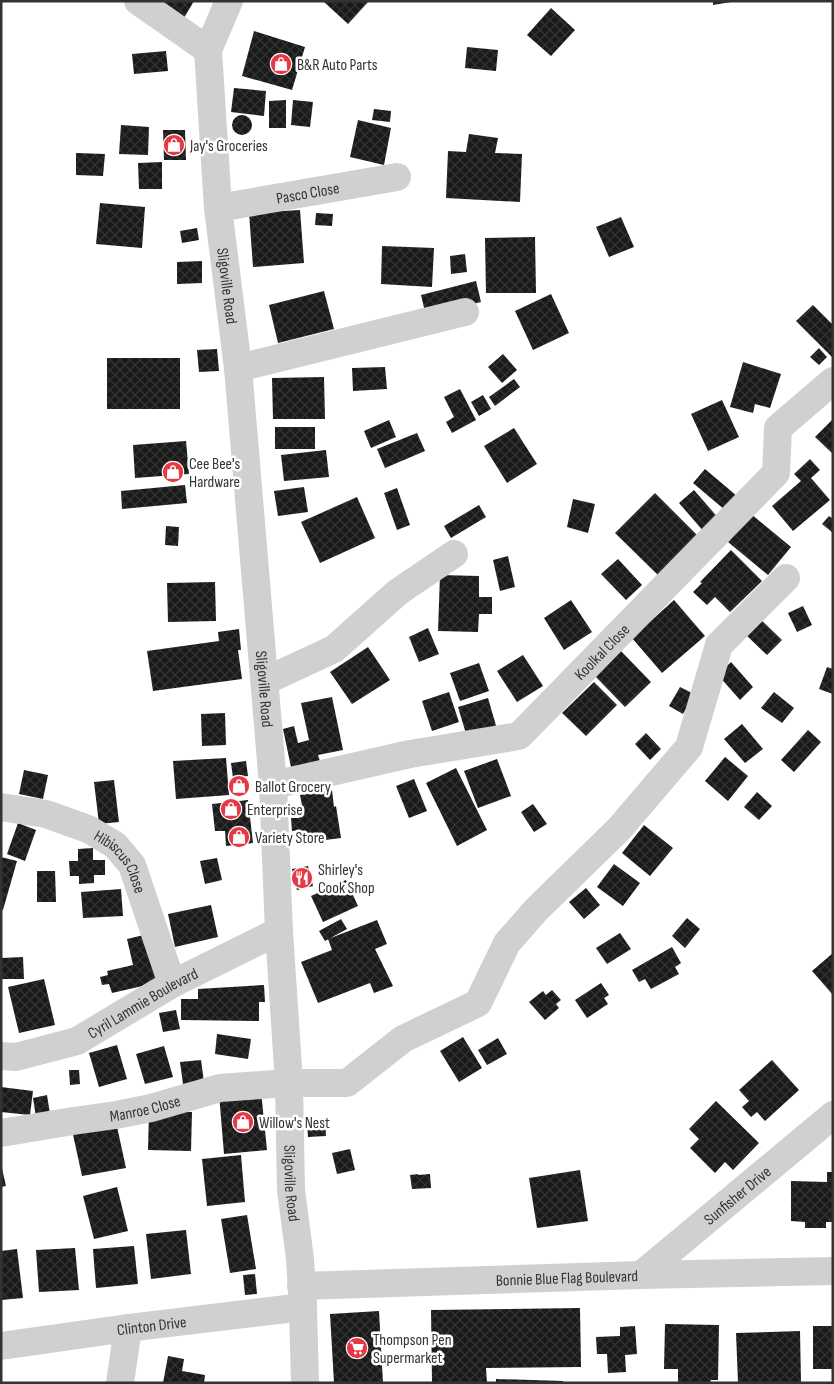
<svg xmlns="http://www.w3.org/2000/svg" width="834" height="1384" font-family="'Sofia Sans Condensed',sans-serif">
<defs>
<pattern id="building-cross-hatch" width="8" height="8" patternUnits="userSpaceOnUse" patternTransform="scale(1.25)"><rect width="8" height="8" fill="#1a1a1a"/><path d="M0 0l8 8M0 8l8-8" fill="none" stroke="#333"/></pattern>
</defs>
<rect width="100%" height="100%" fill="#fff"/>
<path fill="url(#building-cross-hatch)" d="M157,1h37l-10,17z
M323,1h46l-21,23z
M713,1h18v1l-18,3z
M551,8l24,22 -24,26 -24,-21z
M254,31l51,16 -13,43 -50,-14z
M467,47l31,3 -2,21 -31,-3z
M166,51l2,20 -34,3 -2,-20z
M234,88l32,3 -2,25 -33,-4z
M286,100v28h-17v-27z
M293,100l20,2 -3,25 -19,-2z
M374,109l17,2 -1,11 -18,-2z
M232 125a10 10 0 1 1 20 0a10 10 0 1 1-20 0Z
M358,120l33,8 -7,37 -34,-8z
M121,125l28,2 -1,28 -29,-1z
M163,130h22l1,30h-22z
M469,134l29,4 -3,15 27,1 -2,48 -74,-4 2,-47 18,1z
M76,153l29,1 -2,22 -27,-1z
M162,162v27h-23l-1,-26z
M100,203l45,4 -3,41 -46,-4z
M300,210l4,53 -51,4 -4,-54z
M316,213l17,1 -1,12 -17,-1z
M621,217l13,30 -25,10 -13,-30z
M197,228l2,12 -17,3 -2,-12z
M535,237l1,56h-50l-1,-55z
M382,246l52,2 -2,39 -51,-3z
M465,254l2,18 -16,2 -1,-18z
M202,261v22l-25,1v-22z
M476,281l5,21 -55,14 -5,-21z
M324,291l10,38 -56,14 -9,-38z
M551,294l18,39 -36,17 -18,-39z
M813,305l20,20v33l-37,-37z
M819,348l8,9 -8,8 -9,-8z
M217,349l2,22 -20,1 -2,-22z
M503,354l14,16 -15,13 -14,-16z
M107,358h73v51h-73z
M743,362l38,12 -11,34 -15,-4 -2,9 -23,-6z
M385,367l2,22 -34,2 -1,-23z
M324,377l1,42h-52l-1,-41z
M514,379l6,8 -25,19 -6,-9z
M460,389l16,31 -24,13 -6,-11 8,-5 -10,-20z
M483,395l8,14 -12,7 -8,-14z
M722,400l17,37 -31,14 -17,-37z
M833,419v35l-18,-17z
M389,420l7,17 -25,11 -7,-17z
M275,427h40v22h-40z
M514,428l23,36 -30,19 -23,-37z
M417,433l8,18 -40,17 -8,-19z
M186,441l3,33 -54,4 -2,-33z
M326,450l3,27 -45,4 -3,-26z
M810,459l10,11 -9,8 19,22 -37,31 -21,-25 29,-25 -7,-7z
M705,469l32,27 -12,14 -32,-27z
M185,485l2,18 -65,6 -1,-18z
M304,487l4,25 -30,4 -4,-25z
M397,488l13,37 -13,5 -13,-37z
M694,490l26,30 -15,13 -26,-30z
M655,493l44,44 -39,40 -45,-44z
M357,497l18,41 -55,25 -19,-41z
M573,499l22,5 -7,29 -21,-6z
M479,505l7,12 -35,21 -7,-12z
M751,514l40,33 -23,28 -40,-33z
M829,516l4,3v14l-11,-9z
M166,526l13,1 -1,19 -13,-1z
M731,550l31,31 -32,31 -15,-15 -8,8 -14,-13 9,-9 -2,-1z
M508,556l7,31 -15,4 -7,-31z
M618,559l24,26 -16,15 -25,-26z
M440,575l39,1v21h13v17h-13l-1,18 -40,-1z
M215,582l1,39 -48,1 -1,-39z
M571,600l21,32 -28,18 -20,-32z
M674,600l31,36 -43,37 -30,-35z
M803,606l9,19 -15,7 -9,-19z
M758,617l24,23 -15,15 -23,-22z
M428,628l11,26 -20,8 -10,-25z
M239,629l2,21h-3l4,29 -89,12 -6,-40 72,-10 -1,-9z
M368,647l22,33 -38,24 -22,-32z
M620,650l31,32 -26,25 -31,-32z
M523,655l20,31 -26,16 -20,-31z
M731,662l22,25 -13,13 -22,-25z
M479,663l10,28 -29,10 -10,-28z
M827,667l6,2v25l-14,-5z
M594,682l23,23 -31,31 -24,-23z
M680,687l14,7 -11,20 -14,-8z
M449,692l10,30 -27,9 -10,-30z
M774,692l20,16 -12,15 -21,-15z
M332,697l11,53 -25,5 2,6 -29,6 -8,-38 11,-3 4,17 11,-3 -8,-37z
M488,698l9,31 -30,8 -9,-30z
M225,713l1,32 -24,1 -1,-32z
M742,724l21,25 -18,14 -21,-24z
M808,730l13,12 -27,30 -13,-12z
M646,733l15,16 -11,11 -15,-16z
M725,757l23,19 -20,25 -23,-20z
M226,758l3,37 -53,4 -3,-38z
M497,759l14,37 -33,12 -14,-37z
M246,761l2,15 -15,2 -2,-15z
M456,768l31,62 -30,16 -31,-63z
M24,770l24,5 -5,24 -24,-5z
M232,779h13l1,14h-13z
M414,779l13,32 -18,7 -13,-32z
M114,780l5,42 -20,2 -5,-42z
M332,790l2,17 2,-1 5,32 -39,5 -2,-13 -8,1 -1,-13h8l-1,-6 5,-1 -3,-16z
M757,792l15,14 -13,14 -15,-13z
M248,800l5,43 -27,3 -1,-15h-10l-3,-27z
M533,804l14,20 -13,8 -13,-20z
M18,823l18,7 -11,31 -18,-7z
M644,825l29,23 -23,28 -28,-23z
M93,848v12h12v15h-11v8l-15,1v-8h-9l-1,-15h9v-12z
M1,857l16,4 -14,49 -2,-1z
M217,858l5,22 -17,4 -5,-23z
M614,864l26,19 -17,23 -26,-19z
M308,866l5,20 -16,4 -5,-21z
M37,871h18l1,31h-19z
M346,880l12,26 -35,16 -12,-26z
M586,888l14,17 -16,14 -15,-17z
M121,889l2,27 -40,2 -2,-26z
M211,905l7,32 -43,10 -7,-33z
M687,918l13,11 -15,19 -13,-12z
M341,919l6,10 -22,12 -6,-10z
M377,920l10,24 -12,5 18,37 -19,7 -4,-10 -52,20 -17,-41 31,-12 -4,-11z
M620,933l11,16 -24,15 -11,-16z
M148,934l12,48 -48,11 -3,-9 -7,1 -2,-8 8,-2 -1,-4 26,-6 -6,-26z
M672,947l9,16 -6,4 4,7 -28,15 -6,-10 -6,3 -7,-12z
M833,953v42l-21,-24z
M23,957l1,22h-23v-21z
M44,979l11,46 -36,8 -11,-46z
M601,983l8,12 -5,3 4,6 -21,14 -12,-18z
M264,985l1,17h-6v19l-78,-1v-21h17v-10z
M552,990l9,10 -5,4 3,4 -14,12 -16,-18 14,-11 3,4z
M176,1010l4,19 -17,3 -4,-19z
M217,1034l34,5 -3,20 -33,-5z
M463,1037l19,31 -23,14 -19,-31z
M498,1038l9,16 -20,11 -9,-15z
M117,1045l10,34 -28,8 -10,-34z
M164,1046l9,31 -28,7 -9,-30z
M201,1060l3,22 -21,2 -3,-22z
M772,1060l27,30 -34,31 -8,-9 -6,5 -9,-10 7,-6 -10,-11z
M69,1070h10l1,14 -10,1z
M1,1087l32,4 -3,24 -29,-3z
M261,1091l6,59 -43,4 -5,-60z
M47,1095l3,19 -14,3 -3,-19z
M716,1101l43,42 -26,27 -8,-8 -10,11 -25,-25 9,-9 -10,-10z
M149,1111l43,1 -1,39 -43,-1z
M116,1122l10,46 -44,8 -10,-46z
M325,1122l1,14 -18,1 -1,-14z
M350,1149l5,21 -18,4 -5,-21z
M241,1155l4,47 -38,4 -5,-47z
M1,1164l5,22 -5,1z
M580,1170l8,51 -51,7 -8,-50z
M827,1172h6v50h-7v6h-21v-6l-14,-1v-40l36,1z
M418,1174v1l12,-1 1,14 -19,1 -2,-14z
M117,1187l11,44 -34,8 -11,-43z
M247,1215l9,54 -26,4 -9,-54z
M186,1230l5,44 -40,5 -5,-45z
M134,1246l4,38 -42,4 -3,-39z
M75,1248l4,42 -40,2 -3,-42z
M17,1249l6,49 -22,2v-49z
M255,1274l2,20 -12,1 -2,-20z
M580,1308l1,59 -95,1 1,15h-55l-1,-73z
M379,1311l4,72h-49l-4,-69z
M665,1324l54,1 -1,55h-7l-1,3h-32v-14h-14z
M635,1326l2,28 -12,1 1,17 -18,1 -1,-19h-10l-1,-17 24,-1v-9z
M813,1326h20v43h-20z
M800,1331l1,51 -63,1 -2,-50z
M168,1356l16,3 -2,12 23,4 -1,8h-41z
M496,1379l67,2v2h-67z"/>
<g fill="none" stroke-linecap="round" stroke-linejoin="round">
<g stroke="#d0d0d0" stroke-width="28">
<path d="M138,1l70,49"/>
<path id="s1" d="M229,1l-21,49 10,158 20,160 35,417 6,146 10,152 2,107 9,69 3,48 2,76"/>
<path id="s2" d="M218,208l179,-31"/>
<path d="M238,368l227,-56"/>
<path d="M265,681l69,-32 64,-57 56,-38"/>
<path id="s3" d="M273,785l137,-31 109,-18 257,-263 2,-45 55,-47"/>
<path id="s4" d="M1,807l45,7 42,15 27,16 17,20 40,119"/>
<path id="s5" d="M1,1056l15,1 61,-16 95,-57 107,-53"/>
<path id="s6" d="M1,1133l72,-12 43,-6 35,-7 69,-20 69,-5h58l56,-44 75,-36 29,-60 29,-33 83,-81 70,-82 30,-102 67,-67"/>
<path id="s7" d="M641,1275l192,-160"/>
<path id="s8" d="M301,1286l340,-11 192,-4"/>
<path id="s9" d="M1,1346l127,-18 175,-21"/>
<path d="M120,1383l8,-55"/>
</g>
</g>
<defs>
<g id="shop-disc" transform="scale(1.125)"><circle r="9.5" fill="#e63946" stroke="#fff"/><path d="M-5-2.5h2.3a2.7 3.5 0 0 1 5.4 0H5L5.5 6h-11ZM-1.5-2.5h3a1.5 2.3 0 0 0-3 0Z" fill="#fff"/></g>
<g id="restaurant-disc" transform="scale(1.125)"><circle r="9.5" fill="#e63946" stroke="#fff"/><path d="M-5-6h1v4h1v-4h1v4h1v-4h1v5L-1.5 .5V6h-2V.5L-5-1ZM5-6V6H3V1.5H1.5Q1.5-4 5-6Z" fill="#fff"/></g>
<g id="supermarket-disc" transform="scale(1.125)"><circle r="9.5" fill="#e63946" stroke="#fff"/><path d="M-6-5.5h2.5l.6 2H6L4.5 2H-2.5L-4.4-4H-6ZM-1.5 3.2a1.3 1.3 0 1 0 .1 0ZM3 3.2a1.3 1.3 0 1 0 .1 0Z" fill="#fff"/></g>
</defs>
<g fill-rule="evenodd">
<use href="#shop-disc" x="281" y="64"/>
<use href="#shop-disc" x="174" y="145"/>
<use href="#shop-disc" x="173" y="472"/>
<use href="#shop-disc" x="239" y="786"/>
<use href="#shop-disc" x="231" y="809"/>
<use href="#shop-disc" x="239" y="837"/>
<use href="#restaurant-disc" x="302" y="878"/>
<use href="#shop-disc" x="243" y="1122"/>
<use href="#supermarket-disc" x="357" y="1348"/>
</g>
<g text-anchor="middle" stroke-width="5" stroke-linejoin="round" paint-order="stroke">
<g font-size="16" fill="#333" stroke="#fff" text-anchor="start">
<text x="297" y="70">B&amp;R Auto Parts</text>
<text x="190" y="151">Jay's Groceries</text>
<text x="189" y="469">Cee Bee's<tspan x="189" dy="18">Hardware</tspan></text>
<text x="255" y="792">Ballot Grocery</text>
<text x="247" y="815">Enterprise</text>
<text x="255" y="843">Variety Store</text>
<text x="318" y="875">Shirley's<tspan x="318" dy="18">Cook Shop</tspan></text>
<text x="259" y="1128">Willow's Nest</text>
<text x="373" y="1345">Thompson Pen<tspan x="373" dy="18">Supermarket</tspan></text>
</g>
<g font-size="16" fill="#333" stroke="#fff">
<text dy="6" stroke="none"><textPath href="#s2" startOffset="91">Pasco Close</textPath></text>
<text dy="6" stroke="none"><textPath href="#s1" startOffset="290">Sligoville Road</textPath></text>
<text dy="6" stroke="none"><textPath href="#s3" startOffset="369">Koolkal Close</textPath></text>
<text dy="6" stroke="none"><textPath href="#s1" startOffset="695">Sligoville Road</textPath></text>
<text dy="6" stroke="none"><textPath href="#s4" startOffset="138">Hibiscus Close</textPath></text>
<text dy="6" stroke="none"><textPath href="#s5" startOffset="154">Cyril Lammie Boulevard</textPath></text>
<text dy="6" stroke="none"><textPath href="#s6" startOffset="146">Manroe Close</textPath></text>
<text dy="6" stroke="none"><textPath href="#s1" startOffset="1190">Sligoville Road</textPath></text>
<text dy="6" stroke="none"><textPath href="#s7" startOffset="125">Sunfisher Drive</textPath></text>
<text dy="6" stroke="none"><textPath href="#s8" startOffset="266">Bonnie Blue Flag Boulevard</textPath></text>
<text dy="6" stroke="none"><textPath href="#s9" startOffset="152">Clinton Drive</textPath></text>
</g>
</g>
<rect width="834" height="1384" fill="none" stroke="#333333" stroke-width="5"/>
</svg>
